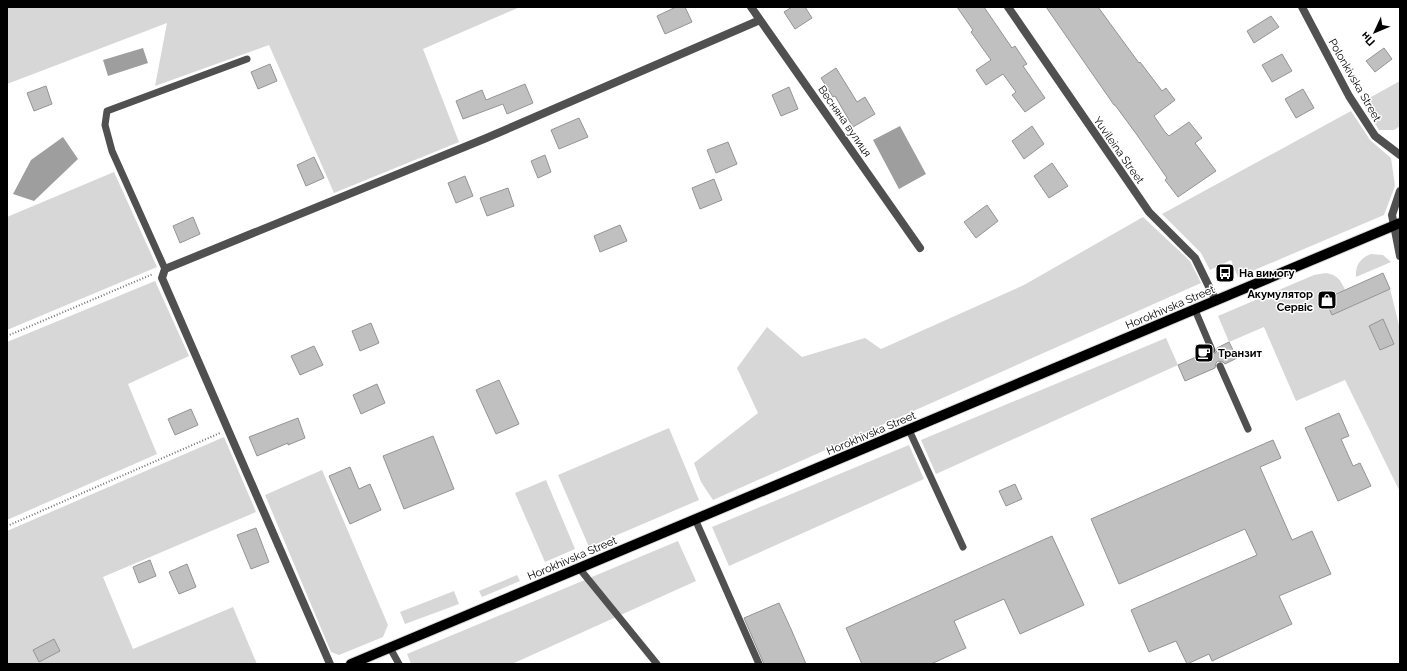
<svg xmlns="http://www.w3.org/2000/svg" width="1407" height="671" font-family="Raleway,sans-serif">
<rect width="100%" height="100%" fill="#fff"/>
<path fill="#d7d7d7" d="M7,7h513l-97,42 36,93 -125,51 -65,-148 -114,41 12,-63 -160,61z
M1400,81v45l-6,4h-15l-17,-28z
M1351,111l19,29 21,18 4,28 -11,29 -146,62 -7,-17 -21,10 -9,-17 -39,-39z
M114,172l43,95 -150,63v-113z
M1143,217l47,44 11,22 -488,217 -12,-18 -7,-19 64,-50 -21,-45 30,-41 35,30 63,-19 16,11 143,-64z
M1371,254l12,1 8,7 -35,15c-1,-11 4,-19 15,-23z
M1326,273c11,2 15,7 19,17l-20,9 7,16 58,-26 10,40v163l-55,-112 -49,21 -32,-74 -35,15 -11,-26 96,-41z
M155,281l34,75 -61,28 29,70 -150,66v-178z
M1166,338l12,27 -242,109 -15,-34z
M669,428l30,72 -110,47 -31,-72z
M224,437l32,75 -153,65 30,72 100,-42 24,57h-250v-133z
M909,445l15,34 -195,87 -17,-39z
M322,470l66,155 -5,12 -44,18 -8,-3 -66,-157z
M546,480l29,69 -30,13 -30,-69z
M678,541l18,40 -184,83h-101l-4,-10z
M517,575l3,6 -38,16 -3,-6z
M454,591l5,13 -54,20 -5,-12z"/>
<path fill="#9e9e9e" d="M143,48l5,15 -40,13 -5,-16z
M900,126l26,48 -27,15 -26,-49z
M63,137l15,22 -44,42 -21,-7 18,-34z"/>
<path fill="#c0c0c0" stroke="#949494" d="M676,7h9l7,15 -27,12 -8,-18z
M792,7h13l7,11 -17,11 -11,-17z
M957,7h27l28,41 3,-2 12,18 -4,2 22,32 -20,14 -13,-17 4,-3 -13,-18 -17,11 -10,-15 15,-10 -20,-28 2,-2z
M1046,7h52l41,56 1,-1 22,29 4,-3 9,12 -21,16 11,16 4,4 20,-14 13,16 -7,5 21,28 -38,26 -13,-17 2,-2 -30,-43 -22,-30h-1z
M1271,16l8,11 -25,16 -7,-12z
M1384,48l8,11 -17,13 -9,-11z
M1282,54l10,17 -20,11 -10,-17z
M270,64l7,17 -19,8 -7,-17z
M836,68l21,34 8,-5 10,17 -22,13 -18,-31 -2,1 -12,-19z
M525,84l8,19 -26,11 -4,-10 -40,15 -7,-18 26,-11 4,10z
M46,86l6,18 -18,7 -7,-18z
M789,87l9,22 -17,7 -9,-21z
M1303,89l11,19 -18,10 -11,-19z
M579,118l9,19 -29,12 -8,-19z
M1032,126l12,18 -20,15 -12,-18z
M728,142l9,22 -21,9 -9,-23z
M545,155l6,17 -13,6 -7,-17z
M314,157l10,21 -18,8 -9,-21z
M1052,163l16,23 -19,12 -15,-22z
M465,176l8,20 -17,7 -8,-20z
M714,179l8,21 -22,9 -8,-21z
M508,188l6,18 -27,10 -7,-18z
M987,205l11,16 -22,17 -12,-16z
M193,217l7,17 -20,9 -7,-17z
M620,225l7,16 -27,11 -6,-16z
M1383,273l7,16 -58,26 -7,-16z
M1383,319l11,25 -14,6 -11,-24z
M371,323l8,20 -19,8 -8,-20z
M1229,342l8,16 -12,6 -2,-2 -5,-1 -2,2 -1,5 -30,13 -7,-16 29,-13 4,3 3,-1 3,-3v-3z
M314,346l9,19 -23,10 -9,-19z
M499,380l20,44 -23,10 -20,-44z
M377,384l8,19 -24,11 -8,-19z
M191,409l7,16 -23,10 -7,-16z
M1339,413l10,23 -8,3 12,27 7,-3 11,23 -33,15 -33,-73z
M298,418l7,20 -17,7v-2l-31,13 -8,-19z
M433,436l21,53 -50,20 -21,-53z
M1273,440l8,18 -21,9 32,73 20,-9 19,43 -52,22 13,28 -80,37 -3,-7 -22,10 -11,-23 -27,11 -18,-42 126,-55 -12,-26 -126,55 -28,-65z
M350,467l9,22 11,-5 11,26 -31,14 -21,-48z
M1015,484l7,15 -16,7 -7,-15z
M256,528l13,34 -18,7 -14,-34z
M1052,536l32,69 -64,29 -16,-35 -50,22 12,27 -35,16h-69l-16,-36z
M150,560l6,16 -17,7 -6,-16z
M187,564l9,23 -17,7 -10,-22z
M779,603l12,26 15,35h-42l-20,-46z
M54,639l6,12 -21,11 -6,-12z"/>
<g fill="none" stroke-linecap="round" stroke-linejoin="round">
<g stroke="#dbdbdb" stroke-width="12">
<path id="primary" d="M351,664l1049,-441"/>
</g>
<path stroke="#727272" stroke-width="2" stroke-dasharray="1 2" stroke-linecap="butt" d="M7,336l146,-62
M7,526l213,-93"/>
<path stroke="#505050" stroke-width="7" d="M165,269l-53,-118 -7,-26 2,-14 140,-52
M1195,310l17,40
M1220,366l28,63
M909,430l54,117
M695,519l64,145
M579,568l78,96
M390,648l9,16"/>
<path stroke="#505050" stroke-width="8" d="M751,7l169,241
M1008,7l141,205 46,46 21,43
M1302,7l47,89 26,40 25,19
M1400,191l-8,24 8,41
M330,664l-168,-386 3,-9 319,-130 276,-119"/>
<use href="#primary" stroke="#000" stroke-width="10"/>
</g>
<defs>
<g id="bus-square" transform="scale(1)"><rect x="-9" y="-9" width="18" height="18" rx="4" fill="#000" stroke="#fff"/><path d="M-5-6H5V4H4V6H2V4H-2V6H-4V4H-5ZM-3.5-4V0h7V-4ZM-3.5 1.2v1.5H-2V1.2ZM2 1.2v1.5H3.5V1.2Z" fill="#fff"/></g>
<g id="shop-square" transform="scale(1)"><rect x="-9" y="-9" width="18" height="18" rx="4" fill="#000" stroke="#fff"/><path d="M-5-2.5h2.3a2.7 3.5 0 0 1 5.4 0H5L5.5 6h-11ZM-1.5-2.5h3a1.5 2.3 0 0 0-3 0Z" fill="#fff"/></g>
<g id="cafe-square" transform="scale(1)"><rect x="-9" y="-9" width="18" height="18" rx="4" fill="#000" stroke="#fff"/><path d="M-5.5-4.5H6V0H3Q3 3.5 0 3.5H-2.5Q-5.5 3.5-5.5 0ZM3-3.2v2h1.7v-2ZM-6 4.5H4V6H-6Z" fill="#fff"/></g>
</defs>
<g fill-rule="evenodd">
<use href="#bus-square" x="1225" y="273"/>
<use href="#shop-square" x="1327" y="300"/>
<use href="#cafe-square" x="1204" y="353"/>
</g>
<g text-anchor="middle" stroke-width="3" stroke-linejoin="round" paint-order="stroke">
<g font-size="11" fill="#000" stroke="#fff">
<text transform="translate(1355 80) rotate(60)" y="4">Polonkivska Street</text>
<text transform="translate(845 121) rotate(55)" y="4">Весняна вулиця</text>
<text transform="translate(1119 150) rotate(55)" y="4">Yuvileina Street</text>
<text transform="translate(1170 307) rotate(-23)" y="4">Horokhivska Street</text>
<text transform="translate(871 433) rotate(-23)" y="4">Horokhivska Street</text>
<text transform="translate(572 558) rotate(-23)" y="4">Horokhivska Street</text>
</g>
<g font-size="11" font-weight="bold" fill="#000" stroke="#fff" text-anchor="start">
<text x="1239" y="277">На вимогу</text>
<text x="1313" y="298" text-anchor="end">Акумулятор<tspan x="1313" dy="13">Сервіс</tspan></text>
<text x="1218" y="357">Транзит</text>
</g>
</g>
<rect width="1407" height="671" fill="none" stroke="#000000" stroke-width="16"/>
<g transform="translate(1375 32) rotate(226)" stroke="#ffffff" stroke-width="3" paint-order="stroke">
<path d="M0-3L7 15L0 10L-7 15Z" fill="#000000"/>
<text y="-6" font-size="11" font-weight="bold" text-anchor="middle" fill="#000000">Пн</text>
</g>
</svg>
